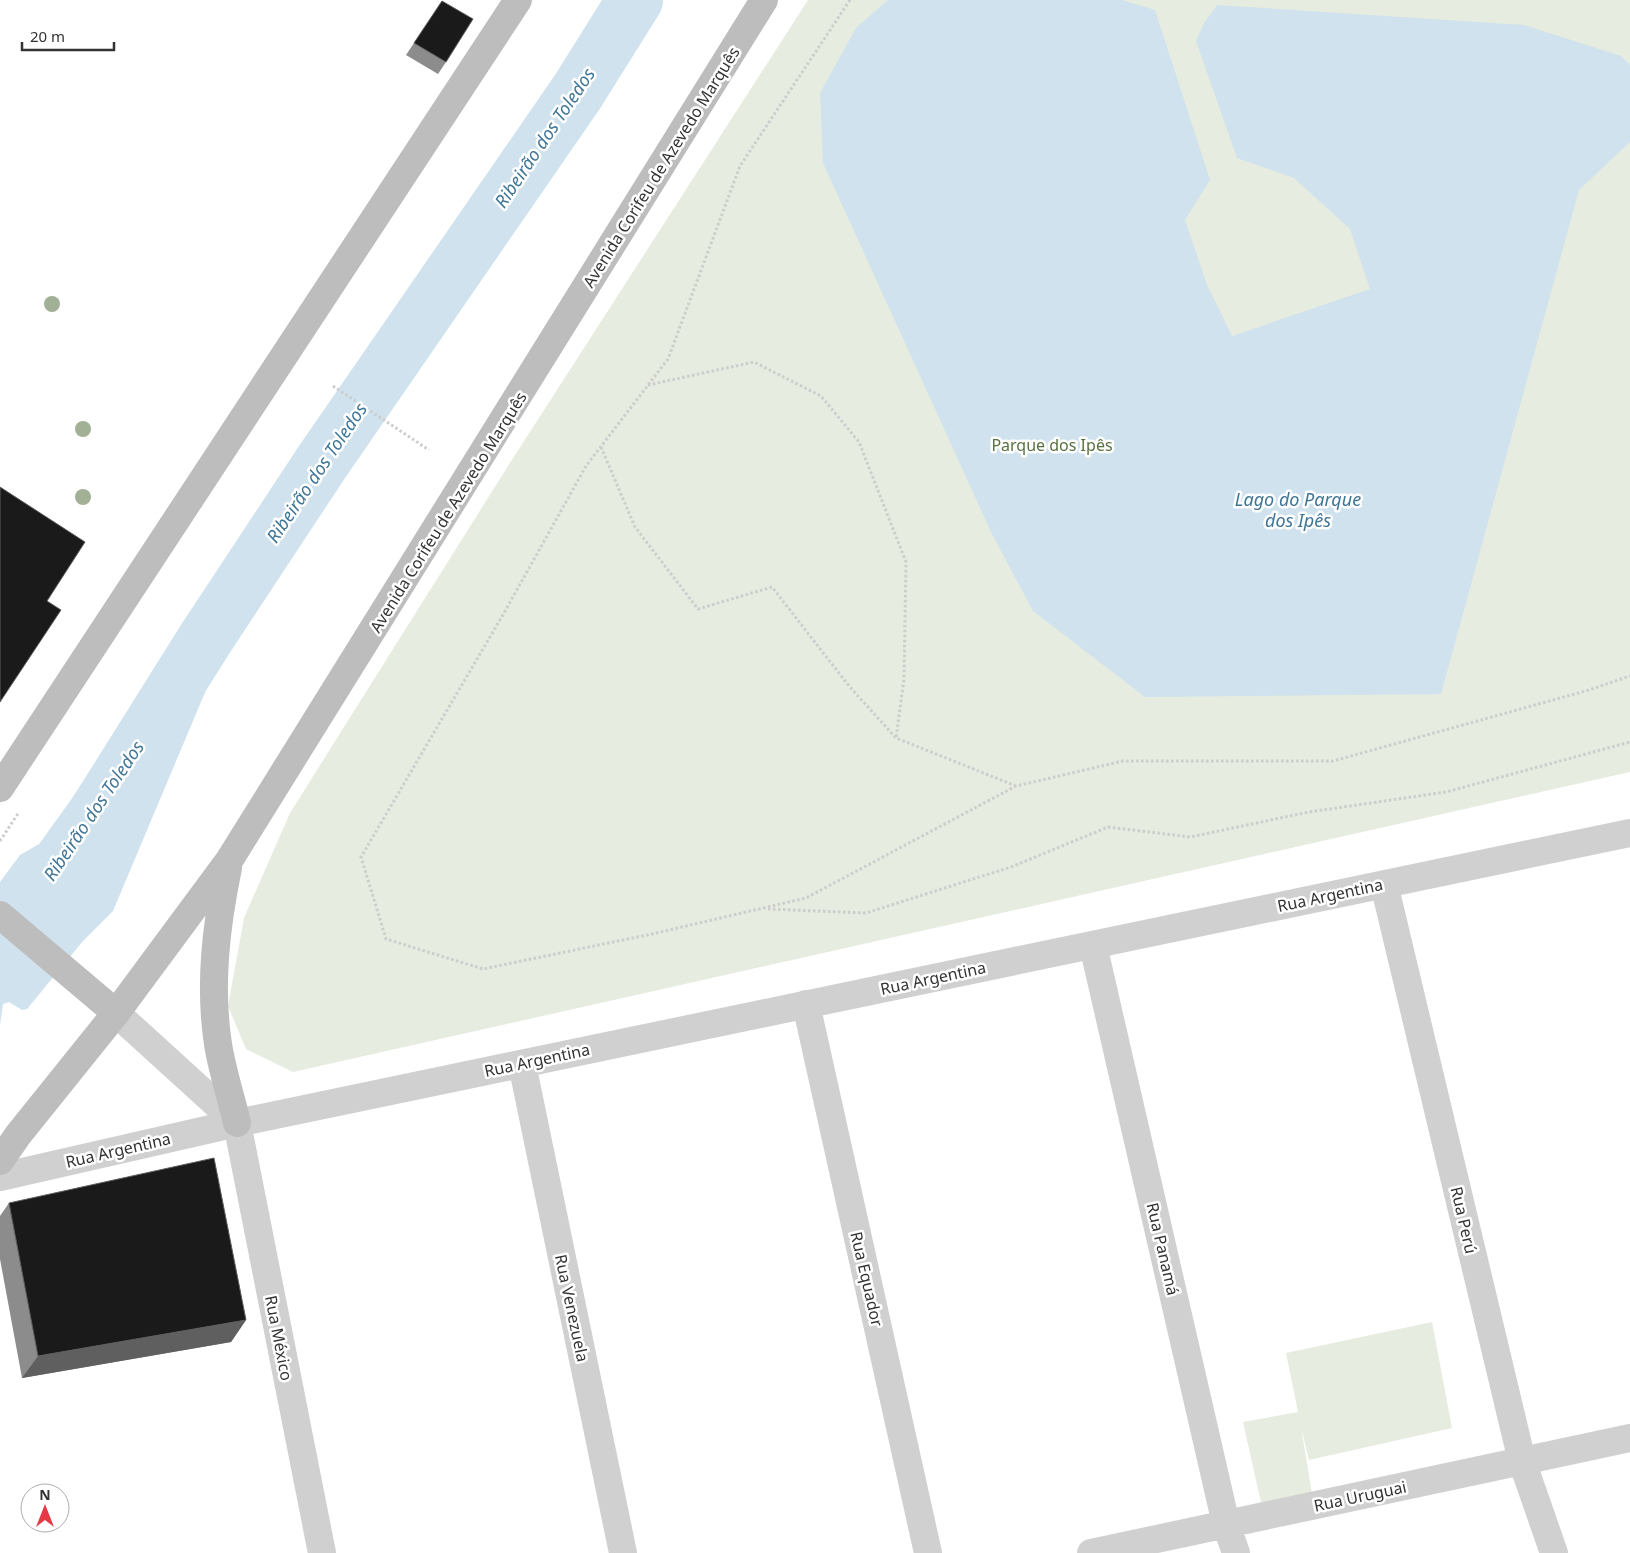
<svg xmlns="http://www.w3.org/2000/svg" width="1630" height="1553" font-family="'Noto Sans',sans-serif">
<rect width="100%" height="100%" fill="#fff"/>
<path fill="#e6ecdf" d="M808,0h822v772l-1337,300 -47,-23 -18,-43 16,-88 46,-105 218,-347z
M1432,1322l20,106 -143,32 -8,-33 12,73 -51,7 -19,-85 55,-10 -12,-59z"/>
<path fill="#cfe2ee" d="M635,0h20l-126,201 -315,470 -101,240 -30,30 -56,68 -5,1 -13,-8 -6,2 -3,21v-143l20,-27 78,-45 106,-169 118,-179 256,-371z
M888,0h234l33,10 55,170 -25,40 22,65 25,51 138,-47 -20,-60 -56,-51 -57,-20 -41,-117 8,-18 13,-18 307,20 97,31 9,9v77l-51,48 -138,504 -296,3 -112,-86 -41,-77 -169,-371 -3,-70 36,-65z"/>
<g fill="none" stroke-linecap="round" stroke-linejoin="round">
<path stroke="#cfe2ee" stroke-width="56" d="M0,947l98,-137 106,-169 118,-179 256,-371 57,-91"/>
<path stroke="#cdcdcd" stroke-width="3" stroke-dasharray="2.5 2.5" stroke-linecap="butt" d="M850,0l-110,166 -72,193 -82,107 -82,147 -143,244 25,82 97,30 169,-35 154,-36 210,-112 107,-25h210l256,-71 41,-14
M648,385l106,-23 67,34 38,46 47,120 -2,117 -8,59
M333,386l96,64
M601,447l34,80 63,82 74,-22 77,99 47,52 120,48
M0,841l19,-29
M768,909l98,4 145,-46 97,-40 82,10 119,-25 137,-20 184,-50"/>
<path stroke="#d0d0d0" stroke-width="28" d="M1384,884l138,577 32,92
M1093,945l133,579 10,29
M806,1004l122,549
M116,1013l121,110
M522,1064l101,489
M237,1123l85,430
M0,1177l237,-54 1393,-290
M1091,1553l539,-115"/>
<path stroke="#bdbdbd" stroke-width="28" d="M0,788l518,-788
M228,868c-12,58 -19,117 -10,176 4,26 13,53 19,79
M0,915l116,98
M0,1161l18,-26 98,-122 114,-154 534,-859"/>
</g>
<g fill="#a2b095">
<circle cx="52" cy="304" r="8"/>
<circle cx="83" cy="429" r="8"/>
<circle cx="83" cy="497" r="8"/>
</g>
<path fill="#8c8c8c" d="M442,1l4,61 -8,12 -32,-19z
M9,1203l237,117 -15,22 -209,36 -22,-119v-43z"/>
<path fill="#5f5f5f" d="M246,1320l-15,22 -209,36 16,-22z"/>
<path fill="#1a1a1a" stroke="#5f5f5f" d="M442,1l31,18 -27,43 -32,-19z
M0,487l85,55 -38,59 14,9 -61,92z
M214,1158l32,162 -208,36 -29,-153z"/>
<g text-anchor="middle" stroke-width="5" stroke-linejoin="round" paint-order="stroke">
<g font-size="16" fill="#333" stroke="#fff">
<text transform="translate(661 167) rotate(-58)" y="6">Avenida Corifeu de Azevedo Marquês</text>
<text transform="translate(448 512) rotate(-58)" y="6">Avenida Corifeu de Azevedo Marquês</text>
<text transform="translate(1330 895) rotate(-12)" y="6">Rua Argentina</text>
<text transform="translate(933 978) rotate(-12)" y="6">Rua Argentina</text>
<text transform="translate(537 1060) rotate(-12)" y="6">Rua Argentina</text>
<text transform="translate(118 1150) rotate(-13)" y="6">Rua Argentina</text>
<text transform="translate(1464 1220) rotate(77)" y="6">Rua Perú</text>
<text transform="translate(1163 1249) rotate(77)" y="6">Rua Panamá</text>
<text transform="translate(867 1279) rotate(77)" y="6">Rua Equador</text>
<text transform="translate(572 1308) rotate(78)" y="6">Rua Venezuela</text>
<text transform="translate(279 1338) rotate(79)" y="6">Rua México</text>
<text transform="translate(1360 1496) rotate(-12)" y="6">Rua Uruguai</text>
</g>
<g font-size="16" fill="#56703f" stroke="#fff">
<text x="1052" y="451">Parque dos Ipês</text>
</g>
<g font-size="18" font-style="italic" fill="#3f7597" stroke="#fff">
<text transform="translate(545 138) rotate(-56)" y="6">Ribeirão dos Toledos</text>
<text transform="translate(317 473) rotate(-56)" y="6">Ribeirão dos Toledos</text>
<text x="1298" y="506">Lago do Parque<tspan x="1298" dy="21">dos Ipês</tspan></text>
<text transform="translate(94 811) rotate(-56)" y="6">Ribeirão dos Toledos</text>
</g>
</g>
<g transform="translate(45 1508)"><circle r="24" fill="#ffffff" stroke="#adadad"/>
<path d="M0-4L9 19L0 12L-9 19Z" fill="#e63946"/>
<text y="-8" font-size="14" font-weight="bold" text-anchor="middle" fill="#333333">N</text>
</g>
<path d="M22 42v8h92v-8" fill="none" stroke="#333333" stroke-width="2.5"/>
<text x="30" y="42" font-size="15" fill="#333333" stroke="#ffffff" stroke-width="4" paint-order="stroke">20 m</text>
</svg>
